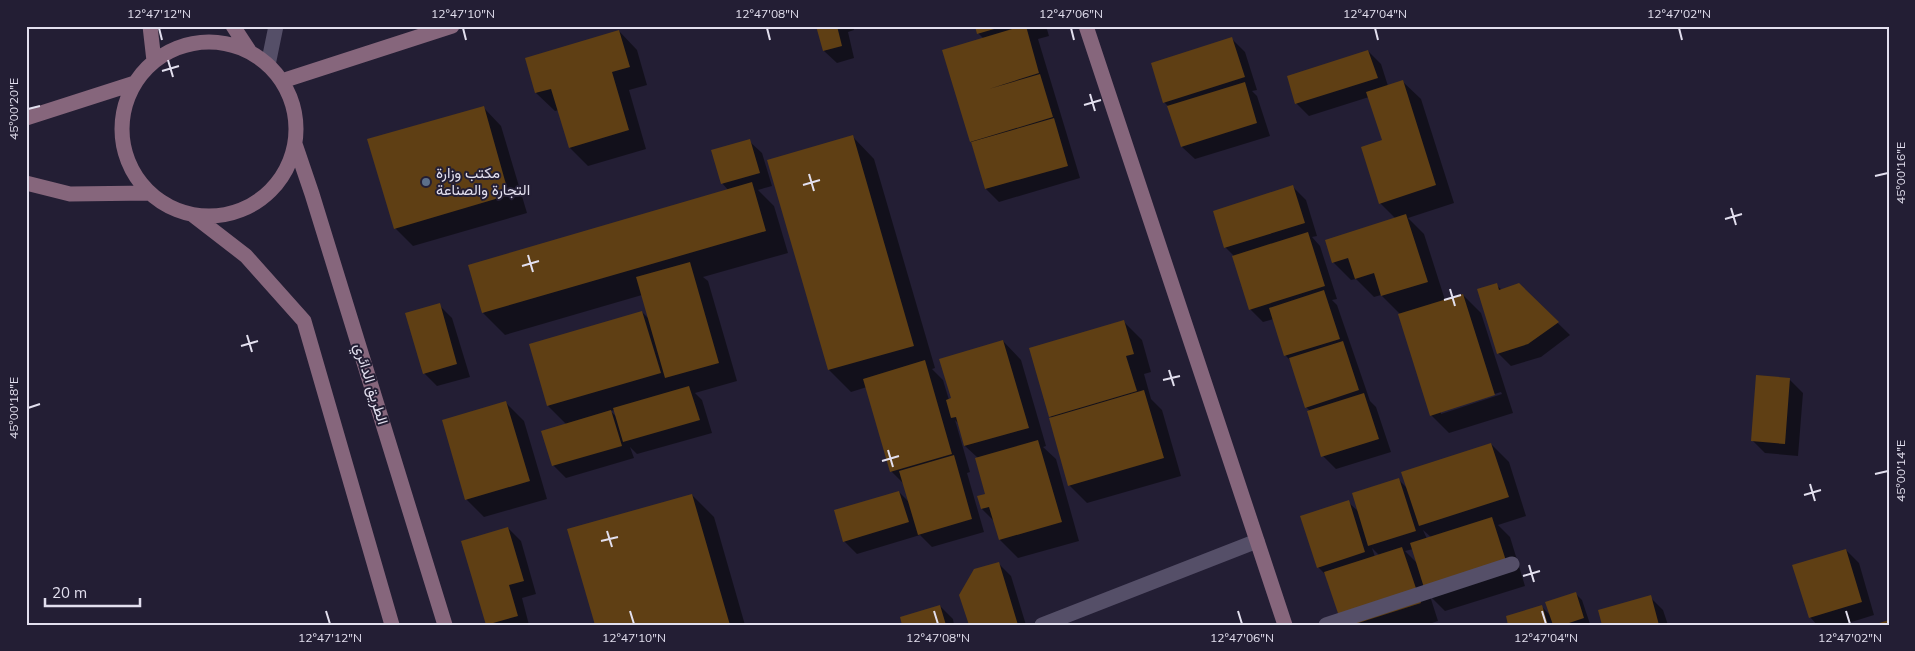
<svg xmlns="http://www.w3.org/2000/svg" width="1915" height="651" font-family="Mulish,Vazirmatn,sans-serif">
<rect width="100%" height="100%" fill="#231e34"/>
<path fill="#0007" fill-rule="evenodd" d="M817,26h36l1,4 -6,2 6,26 -17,5 -13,-12z
M976,26h70l3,10 -11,3 42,139 -81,24 -13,-13 -15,-48 13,-102 -6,-6z
M619,31l18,19 10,35 -18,5 17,59 -58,17 -18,-18 -11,-38 -4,1 -19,-18z
M1232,39l13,13 12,38 -5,1 5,5 13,40 -75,23 -13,-12 -13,-40 -5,-5z
M1368,51l13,13 7,22 14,-5 19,18 33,104 -46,15 16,16 21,66 18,-5 18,18 32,100 -64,20 -18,-18 -30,-100 -20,-20 -7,2 -18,-18 -5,1 -18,-18 63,-43 -16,-16 3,-62 -14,-44 -60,19 -13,-13zM1501,392l1,2 -61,20v-3z
M483,107l18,19 26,87 -114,33 -18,-18z
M852,136l22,23 61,209 -3,1 11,11 6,20 3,-1 51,-58 18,19 25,86 -3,1 13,12 23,82 -61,17 -18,-18 -6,-19 -12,-12 -3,-12 8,-2 -9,-37 -13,-12 -5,-21 -5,-5 15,52 -3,1 17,59 -52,15 -12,-12 -63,19 -13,-13 55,-49 11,11 -6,-19 -13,-13 -24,-84 -16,5 -22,-22z
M749,141l13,12 10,33 -14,4 16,16 14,47 -85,24 5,4 29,100 -42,12 7,7 10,33 -75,21 -7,-7 4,11 -68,20 -13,-13 14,-40 -19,-19 94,-94 7,7 -7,-24 -137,40 -22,-22 245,-123 -6,-7zM615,410l3,8 -8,-7z
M1293,187l13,13 11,36 -5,1 8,9 17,53 -5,1 5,5 33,96 6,6 15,45 -55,17 -13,-13 -13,-45 -4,-4 -14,-45 -6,-6 -12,-37 -11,3 -13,-13 -17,-54 -8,-8z
M1496,285l6,5 17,-5 51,50 -29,22 -30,9 -13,-13z
M439,305l13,13 18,59 -33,9 -13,-13z
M1124,322l18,18 9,32 -7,2 7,25 11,11 19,66 -94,27 -18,-18 -17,-67 -2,-2z
M1790,380l13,13 -5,63 -33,-3 -13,-13z
M506,403l18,18 23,78 -63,18 -18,-18z
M1491,444l18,18 17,54 -28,9 12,12 15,49 -80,25 -15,-15 8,25 -12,4h-83l-16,-49 -9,-9 30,-65 11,10 39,-33 10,10zM1423,530l9,8 -5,1zM1372,548l7,7 -4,2zM1413,549l4,14 -12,-12z
M692,495l22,22 31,108h-149z
M508,528l13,13 15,53 -14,4 7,27h-42l-24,-84z
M1846,550l13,13 15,52 -32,10h-25l-7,-8z
M998,563l13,13 15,49h-56z
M1576,594l6,6 8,24 -80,1 31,-19 10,10z
M1650,597l13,13 5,15h-65z
M940,606l13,13 1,6h-50z"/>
<path fill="#5f3f14" d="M816,26h21l5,20 -19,5z
M975,26h26v1l-24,7z
M1022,26h4l13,47 -50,16 51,-15 13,43 -83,25 -28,-92z
M619,30l11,37 -18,5 17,58 -60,18 -18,-59 -16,4 -10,-35z
M1232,37l13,40 -82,26 -12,-40z
M1368,50l10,28 -83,26 -8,-28z
M1403,80l33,105 -57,19 -18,-57 21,-7 -16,-48z
M1245,82l12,41 -76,24 -14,-41z
M484,106l25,89 -115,34 -27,-90z
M1054,118l14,48 -83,23 -14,-47z
M853,135l61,211 -86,24 -61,-210z
M750,139l10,34 -39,11 -10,-34z
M752,182l14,49 -284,82 -14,-48z
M1293,185l12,38 -81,25 -11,-37z
M1406,214l22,68 -47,14 -7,-23 -19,6 -7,-21 -16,5 -7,-23z
M1308,232l17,54 -76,24 -17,-54z
M690,262l29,101 -54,15 -29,-101z
M1497,283l2,7 20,-7 40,39 -31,22 -31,10 -20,-65z
M1324,290l16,49 -56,17 -15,-48z
M1463,294l32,101 -65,21 -32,-102z
M440,303l17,61 -34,10 -18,-61z
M642,311l19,62 -114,33 -18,-62z
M1124,320l10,34 -8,2 11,35 -88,26 -20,-69z
M1003,340l26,88 -65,18 -8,-29 -5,1 -5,-18 5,-2 -12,-39z
M1343,341l16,49 -54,18 -16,-50z
M925,360l27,94 -62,18 -27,-93z
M1756,375l34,3 -5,66 -34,-3z
M689,386l11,34 -77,22 -10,-34z
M1144,390l20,68 -96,28 -19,-68z
M1364,393l15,46 -58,18 -14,-46z
M506,401l24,80 -65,19 -23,-80z
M611,410l11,36 -70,20 -11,-35z
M1038,440l24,82 -63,18 -10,-33 -8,2 -4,-13 8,-2 -10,-36z
M1491,443l18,54 -90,29 -18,-54z
M954,455l18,64 -54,16 -19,-64z
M1399,478l17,53 -48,15 -16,-53z
M899,491l10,31 -66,20 -9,-32z
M692,494l38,131h-135l-28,-96z
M1349,500l16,52 -48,16 -17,-52z
M1492,517l16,50 -82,27 -16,-51z
M508,527l16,54 -15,4 9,31 -32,9 -25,-84z
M1402,547l19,56 -69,22h-10l-18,-53z
M1846,549l16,53 -53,16 -17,-53z
M999,562l19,63h-49l-10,-30 15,-26z
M1576,592l8,26 -21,7h-10l-8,-23z
M1651,595l8,30h-10l-1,-2 -7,2h-39l-4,-15z
M940,605l6,20h-44l-2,-8z
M1542,605l6,20h-40l-2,-9z
M1889,620v5h-13v-1z"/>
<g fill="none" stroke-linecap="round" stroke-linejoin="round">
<path stroke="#554f68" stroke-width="15" d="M268,65l8,-39
M1042,625l215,-84
M1326,625l186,-61"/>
<path stroke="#86667c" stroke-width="15" d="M150,26l4,35
M233,26l17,26
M1086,26l199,599
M122 129a87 87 0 1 1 174 0a87 87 0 1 1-174 0Z
M282,81l170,-55
M26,118l109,-35
M295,144l17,50 133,431
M26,183l44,11 80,-1
M193,215l53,41 58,65 88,304"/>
</g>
<path fill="none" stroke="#e2dfee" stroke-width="2" d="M159,28l3,12M463,28l3,12M767,28l3,12M1071,28l3,12M1375,28l3,12M1679,28l3,12M168,60l5,17M162,71l17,-5M1090,94l5,17M1084,105l17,-5M28,109l12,-3M809,174l5,17M1875,176l13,-3M803,185l17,-5M1731,208l5,17M1725,219l17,-5M528,255l5,17M522,266l17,-5M1450,289l5,17M1444,300l17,-5M247,335l5,17M241,346l17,-5M1169,370l5,16M1163,380l17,-4M28,408l12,-4M888,450l5,17M882,461l17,-5M1875,474l13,-3M1810,484l5,17M1804,495l17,-5M607,531l5,16M601,541l17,-4M1529,565l5,17M1523,576l17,-5M326,611l4,13M630,611l4,13M934,611l4,13M1238,611l4,13M1542,611l4,13M1846,611l4,13"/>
<circle fill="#5c6f8a" stroke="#231e34" stroke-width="2" cx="426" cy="182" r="5"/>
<g text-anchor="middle" stroke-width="4" stroke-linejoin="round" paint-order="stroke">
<g font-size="15" fill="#e2dfee" stroke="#231e34" text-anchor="start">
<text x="436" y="178">مكتب وزارة<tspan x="436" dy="17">التجارة والصناعة</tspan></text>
</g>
<g font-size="15" fill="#e2dfee" stroke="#231e34">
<text transform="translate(371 384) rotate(73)" y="5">الطريق الدائري</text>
</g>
</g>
<rect width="1915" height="651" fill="none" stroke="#231e34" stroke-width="55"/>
<path d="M45 598v8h95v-8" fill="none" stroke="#e2dfee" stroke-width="2.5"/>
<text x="52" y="598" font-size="15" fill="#e2dfee" stroke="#231e34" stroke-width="4" paint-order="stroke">20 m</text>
<rect x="28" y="28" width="1860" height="596" fill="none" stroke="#e2dfee" stroke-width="2"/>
<g font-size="12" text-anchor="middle" fill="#e2dfee">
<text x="159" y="18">12°47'12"N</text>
<text x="463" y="18">12°47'10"N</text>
<text x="767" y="18">12°47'08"N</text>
<text x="1071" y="18">12°47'06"N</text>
<text x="1375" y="18">12°47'04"N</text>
<text x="1679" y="18">12°47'02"N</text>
<text transform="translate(14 109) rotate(-90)" y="4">45°00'20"E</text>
<text transform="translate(1901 173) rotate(-90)" y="4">45°00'16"E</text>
<text transform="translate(14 408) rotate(-90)" y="4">45°00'18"E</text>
<text transform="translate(1901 471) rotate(-90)" y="4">45°00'14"E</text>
<text x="330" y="642">12°47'12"N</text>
<text x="634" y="642">12°47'10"N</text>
<text x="938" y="642">12°47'08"N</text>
<text x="1242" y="642">12°47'06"N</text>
<text x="1546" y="642">12°47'04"N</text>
<text x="1850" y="642">12°47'02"N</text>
</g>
</svg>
